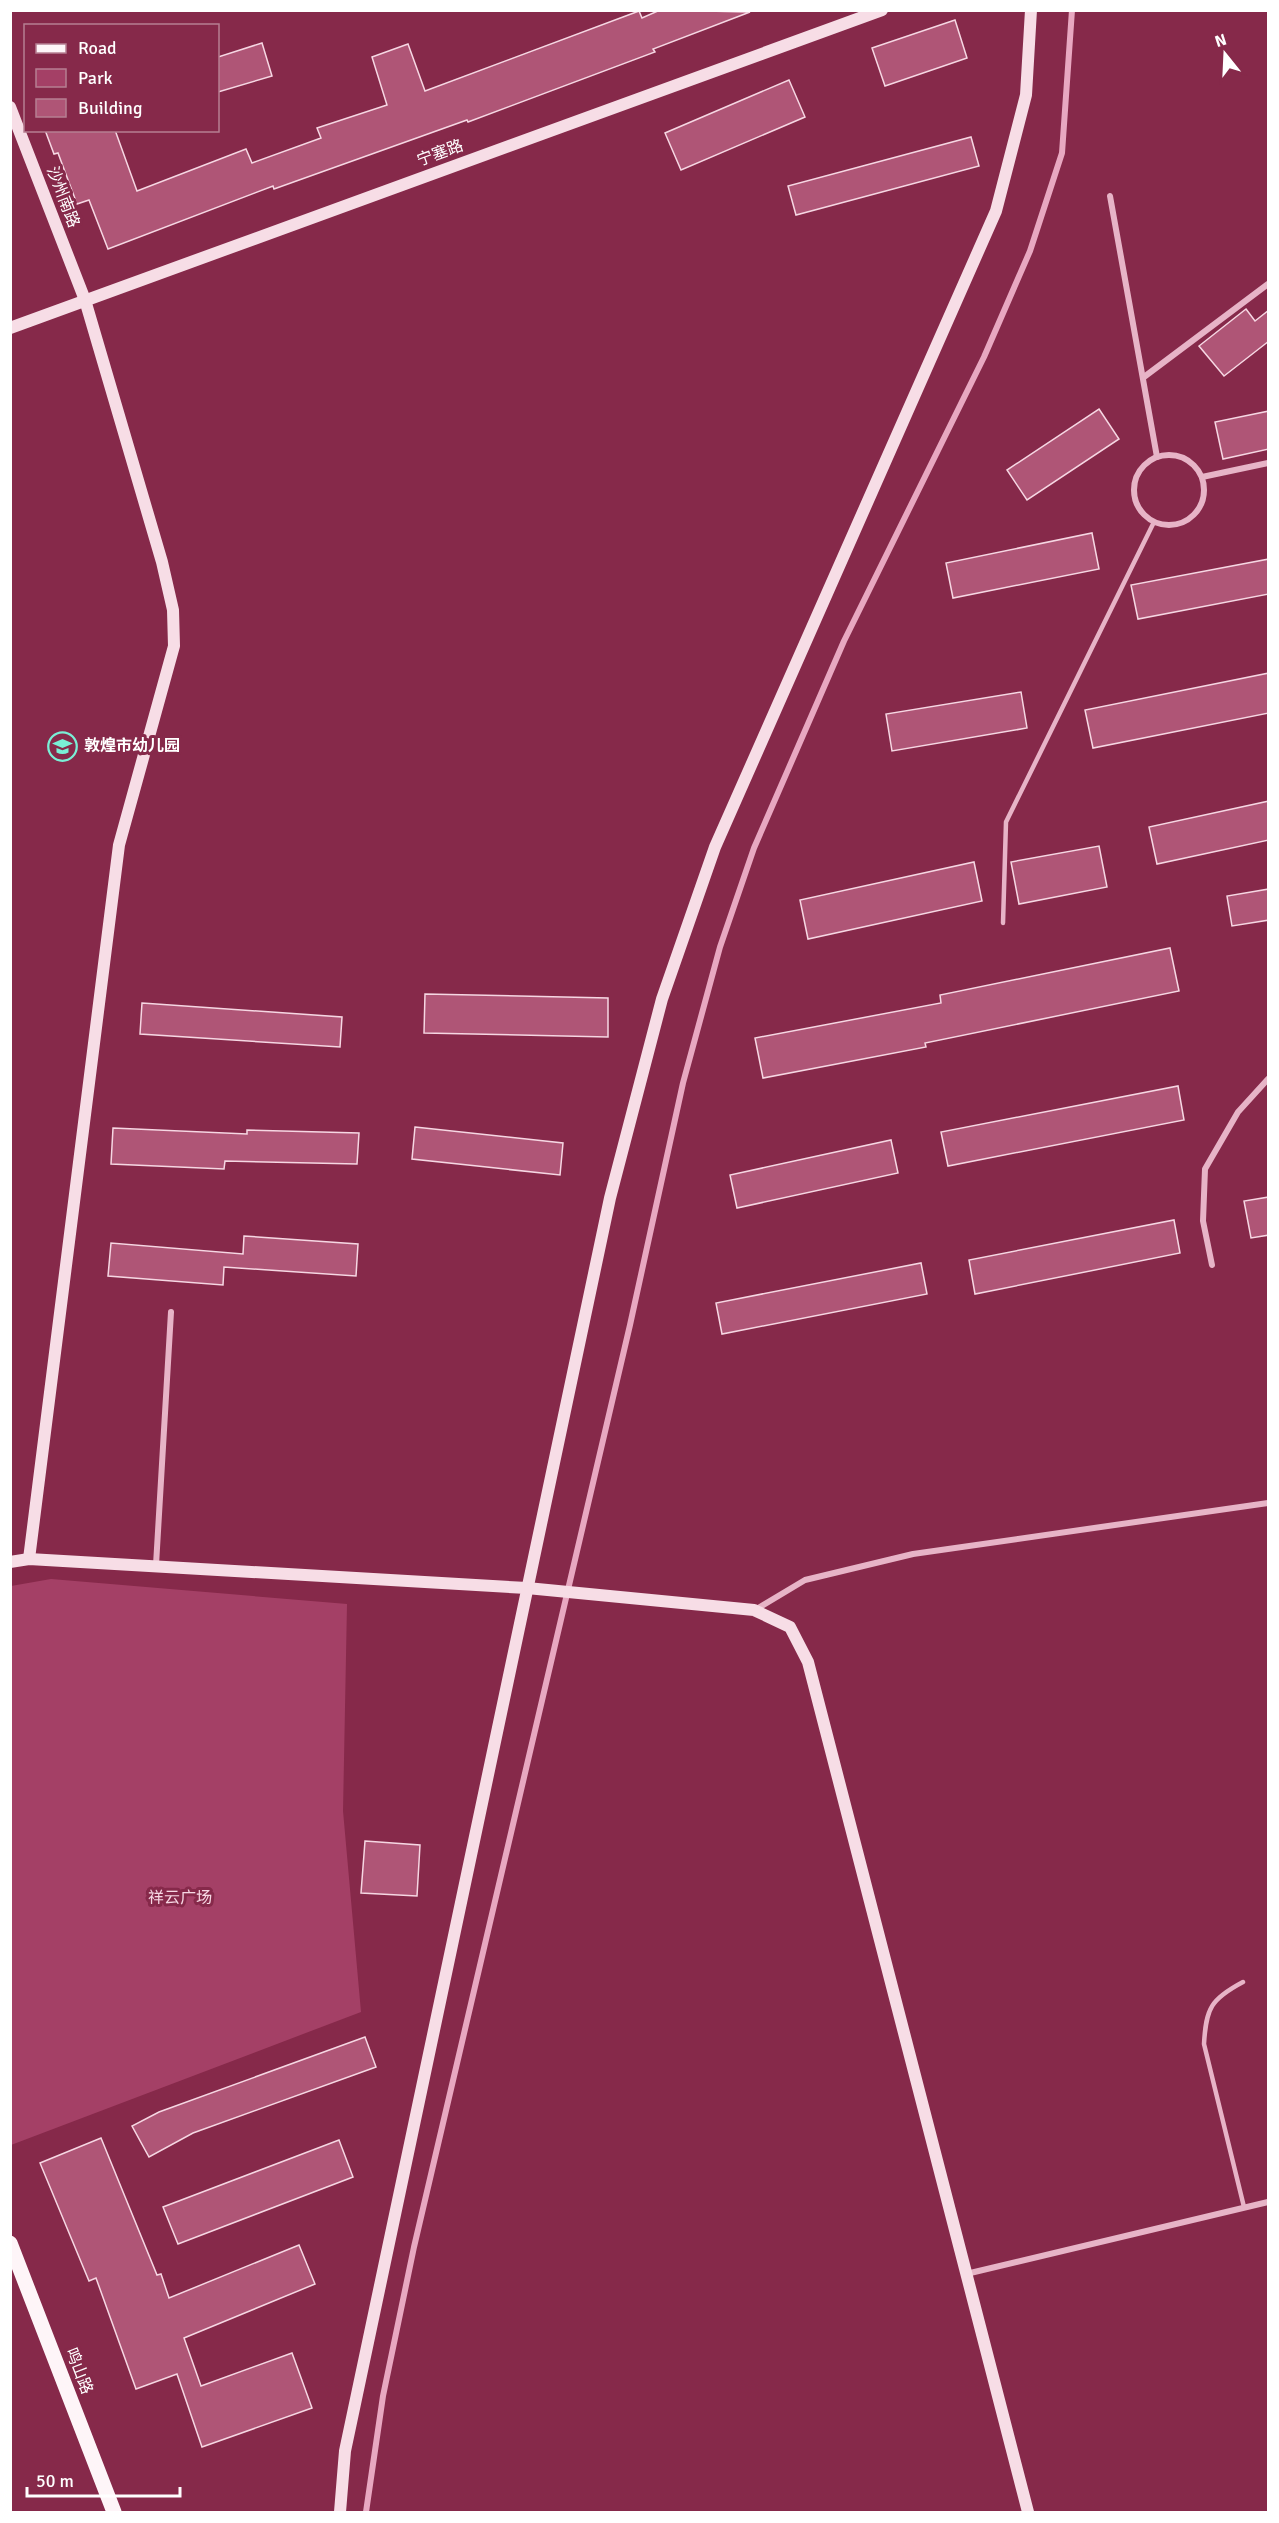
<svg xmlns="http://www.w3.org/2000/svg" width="1279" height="2523" viewBox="0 0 1279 2523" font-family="Signika,'Noto Sans SC',sans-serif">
<rect width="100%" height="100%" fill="#86294a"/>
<polygon fill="#a44066" points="51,1579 347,1604 343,1811 361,2012 11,2145 11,1586"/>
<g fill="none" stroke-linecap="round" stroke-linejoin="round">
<polyline stroke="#e8a8c1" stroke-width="6" points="366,2512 383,2396 414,2247 630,1325 683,1083 720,947 754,848 844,641 984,357 1030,251 1062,153 1072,10"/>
</g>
<g fill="#af5576" stroke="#f6d7e3" stroke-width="1.5">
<polygon points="660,10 750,12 653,49 655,52 468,122 467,120 274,189 273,186 108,249 89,200 77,204 58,153 54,154 45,130 115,130 137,191 246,149 252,163 321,138 317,128 387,105 372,57 408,44 425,91 639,11 642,18"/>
<polygon points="955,20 967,58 885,86 872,48"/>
<polygon points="262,43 272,76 218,92 218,57"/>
<polygon points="789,80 805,117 681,170 665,133"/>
<polygon points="971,137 979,166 796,215 788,186"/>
<polygon points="1246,309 1255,321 1269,310 1269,341 1224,376 1199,346"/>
<polygon points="1099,409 1119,439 1027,500 1007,470"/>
<polygon points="1269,411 1269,449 1223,459 1215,422"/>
<polygon points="1092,533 1099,569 953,598 946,563"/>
<polygon points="1269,559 1269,594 1138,619 1131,585"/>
<polygon points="1269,673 1269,713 1093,748 1085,710"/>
<polygon points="1021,692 1027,728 892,751 886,714"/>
<polygon points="1269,801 1269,840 1157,864 1149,827"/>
<polygon points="1099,846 1107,887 1019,904 1011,862"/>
<polygon points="974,862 982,901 808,939 800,900"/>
<polygon points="1269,889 1269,920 1232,926 1227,896"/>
<polygon points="1170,948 1179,991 925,1043 926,1047 763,1078 755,1038 941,1003 940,995"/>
<polygon points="425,994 608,998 608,1037 424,1033"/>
<polygon points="142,1003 342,1017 340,1047 140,1034"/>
<polygon points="1178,1086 1184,1120 948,1166 941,1132"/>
<polygon points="415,1127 563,1143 560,1175 412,1159"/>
<polygon points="113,1128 247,1134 247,1130 359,1133 357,1164 225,1161 224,1169 111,1164"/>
<polygon points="891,1140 898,1173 737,1208 730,1175"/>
<polygon points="1269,1197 1269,1235 1251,1238 1244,1201"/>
<polygon points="1174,1220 1180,1253 975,1294 969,1260"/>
<polygon points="244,1236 358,1244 356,1276 224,1267 223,1285 108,1276 111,1243 243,1254"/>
<polygon points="921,1263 927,1294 722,1334 716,1303"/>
<polygon points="365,1841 420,1845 417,1896 361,1893"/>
<polygon points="365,2037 376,2067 193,2133 149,2157 132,2126 159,2112"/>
<polygon points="101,2138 157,2275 161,2274 169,2298 299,2245 315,2284 184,2338 201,2386 292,2353 312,2408 202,2447 177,2374 136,2389 96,2278 89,2281 40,2163"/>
<polygon points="339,2140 353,2177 178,2244 163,2207"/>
</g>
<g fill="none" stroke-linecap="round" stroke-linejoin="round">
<g stroke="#e7b4c7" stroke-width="4.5">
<polyline points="1003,923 1006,822 1154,522"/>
<path d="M1243,1982C1211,1999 1206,2008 1204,2044L1244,2207"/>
</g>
<g stroke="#e7b4c7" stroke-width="6">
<polyline points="1110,196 1157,457"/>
<polyline points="1144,377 1268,284"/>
<circle cx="1169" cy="490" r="35"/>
<polyline points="1202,477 1268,463"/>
<polyline points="1212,1265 1203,1221 1205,1169 1238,1112 1268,1079"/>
<polyline points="156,1565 171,1312"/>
<polyline points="755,1610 805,1580 913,1554 1268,1503"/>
<polyline points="966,2274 1268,2202"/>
</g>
<g stroke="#f7dde6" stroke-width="12">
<polyline points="10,107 85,300 162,562 173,610 174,646 119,845 29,1559"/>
<polyline points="10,328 882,10"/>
<polyline points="10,1562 29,1559 527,1588 754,1610 790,1627 808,1662 1028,2512"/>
<polyline points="340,2512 345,2451 610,1198 662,999 715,847 996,211 1026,95 1031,10"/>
</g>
<polyline stroke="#fef5f8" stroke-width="15" points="10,2243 114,2512"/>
</g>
<defs>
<symbol id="school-ring" viewBox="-11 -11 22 22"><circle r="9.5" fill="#86294a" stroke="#7aefd6" stroke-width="1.5"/><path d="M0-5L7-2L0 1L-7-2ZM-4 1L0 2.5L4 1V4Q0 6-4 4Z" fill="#7aefd6"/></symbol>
</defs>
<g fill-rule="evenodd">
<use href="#school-ring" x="46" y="730" width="33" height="33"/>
</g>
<g text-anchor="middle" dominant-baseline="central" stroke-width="6" stroke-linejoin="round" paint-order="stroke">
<g font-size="16" fill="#fff" stroke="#86294a">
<text transform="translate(440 153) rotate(-20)">宁塞路</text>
<text transform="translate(63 197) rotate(69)">沙州南路</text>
<text transform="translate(79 2371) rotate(69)">鸣山路</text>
</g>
<g font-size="16" font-weight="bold" fill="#fff" stroke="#86294a" text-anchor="start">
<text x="84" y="746">敦煌市幼儿园</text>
</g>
<g font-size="16" fill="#f6d7e3" stroke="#86294a">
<text x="180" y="1898">祥云广场</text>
</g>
</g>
<rect width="1279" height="2523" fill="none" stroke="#ffffff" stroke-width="24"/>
<rect x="24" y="24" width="195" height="108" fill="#86294a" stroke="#b67f92" stroke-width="1.5"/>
<rect x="36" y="44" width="30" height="9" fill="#fef5f8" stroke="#b67f92" stroke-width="1.5"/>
<text x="78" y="54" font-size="18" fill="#ffffff">Road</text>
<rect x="36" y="69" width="30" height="18" fill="#a44066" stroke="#b67f92" stroke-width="1.5"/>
<text x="78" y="84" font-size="18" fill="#ffffff">Park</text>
<rect x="36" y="99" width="30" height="18" fill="#af5576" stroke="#b67f92" stroke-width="1.5"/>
<text x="78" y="114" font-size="18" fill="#ffffff">Building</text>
<g transform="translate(1225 54) rotate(342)" stroke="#86294a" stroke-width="4.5" paint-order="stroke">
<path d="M0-4.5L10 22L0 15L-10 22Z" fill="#ffffff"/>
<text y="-9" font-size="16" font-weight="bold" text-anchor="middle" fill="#ffffff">N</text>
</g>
<path d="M27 2487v9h153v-9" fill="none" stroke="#ffffff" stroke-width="3"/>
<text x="36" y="2487" font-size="18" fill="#ffffff" stroke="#86294a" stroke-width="4.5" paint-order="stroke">50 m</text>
</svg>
